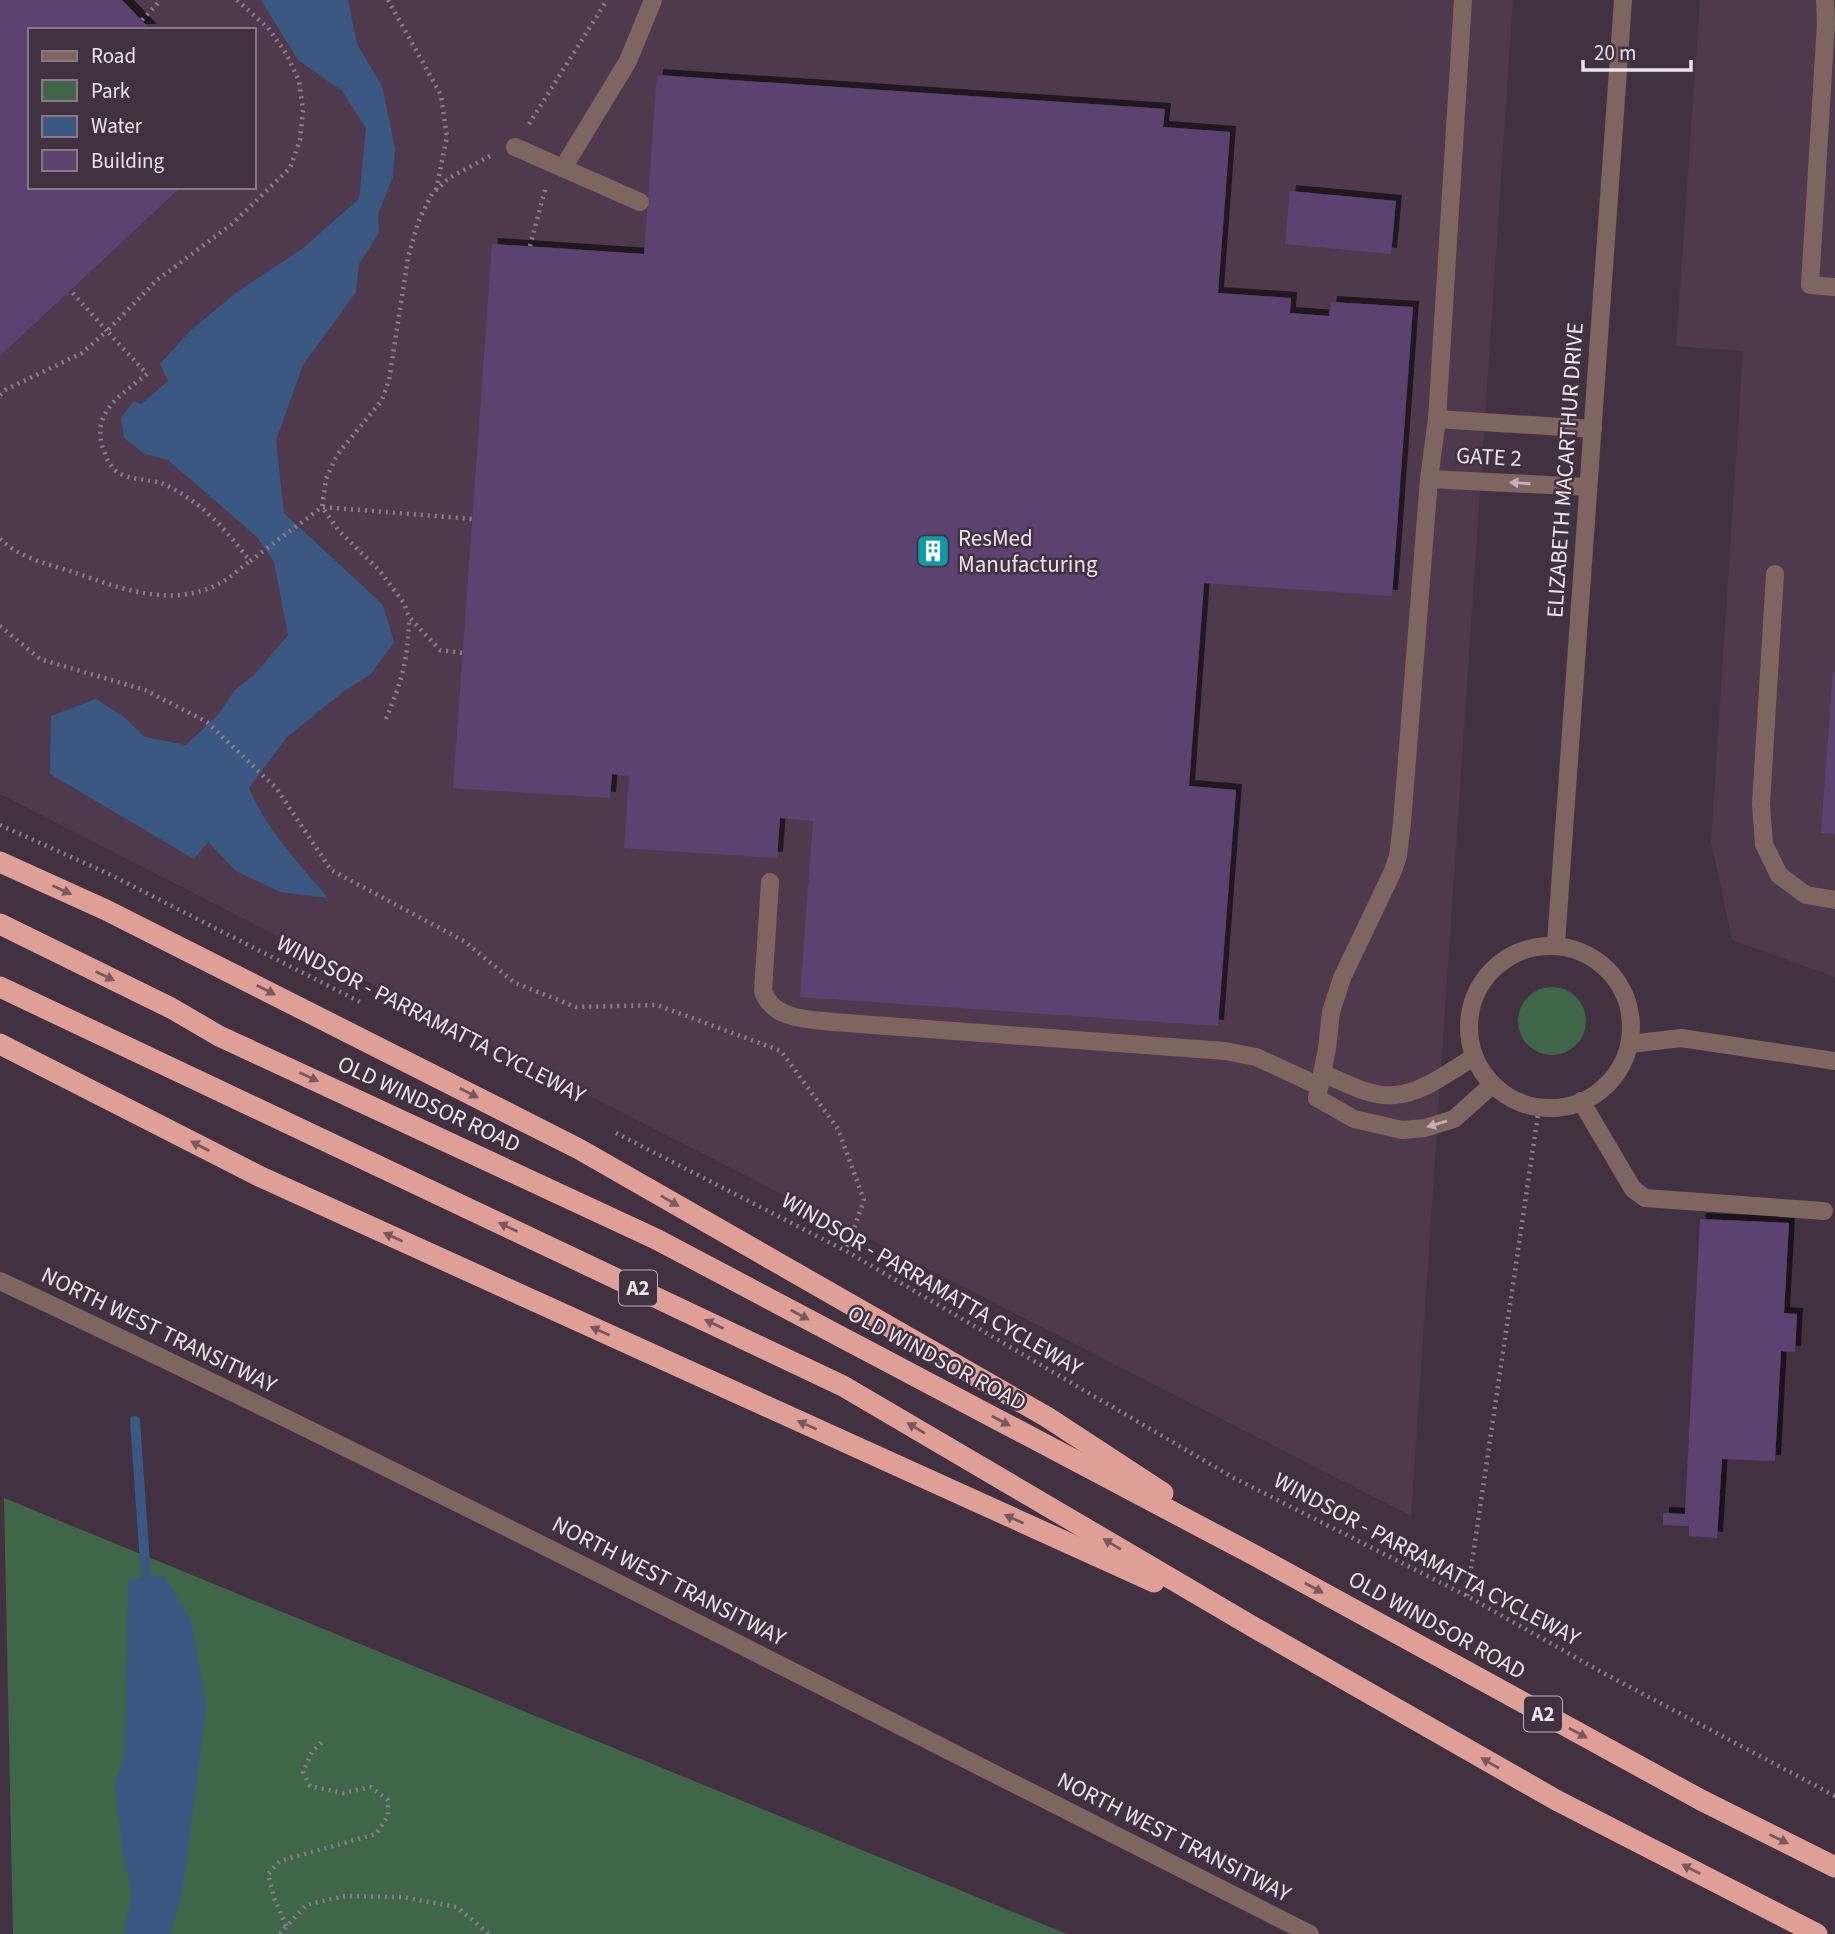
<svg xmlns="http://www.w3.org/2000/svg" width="1835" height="1934" viewBox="0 0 1835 1934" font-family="'Source Sans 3',sans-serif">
<defs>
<filter id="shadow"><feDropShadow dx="6" dy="-6" stdDeviation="0" flood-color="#0009"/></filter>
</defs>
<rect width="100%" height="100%" fill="#423241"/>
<g fill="#4f394d" fill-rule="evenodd">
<path d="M0,0H1513L1411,1516L0,794ZM30,30H254V187H30Z"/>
<polygon points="1700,0 1835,0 1835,977 1732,940 1711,841 1743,351 1676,346"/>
</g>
<g fill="#40664a">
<circle cx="1552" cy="1021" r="34"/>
<polygon points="4,1498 1067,1934 13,1934"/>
</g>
<g fill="#3b5882">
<path d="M261,0H348L357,44L382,86L395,148L393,177L378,214L379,233L359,264L356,292L303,365L276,440L284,513L383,605L394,642L371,674L343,692L287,737L249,788C267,830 299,864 328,898L280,892L236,871L208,842L194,859L50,774L51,716L96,699L124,717L145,737L186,745L218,715L235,690L255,674L288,635L274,562L257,537L168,460L145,454L124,438L121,418L134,401L141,404L168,381L160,364L190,331L237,292L302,249L359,199L366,128L342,91L298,60Z"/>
<polygon points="163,1575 191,1620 206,1706 182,1894 170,1934 124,1934 132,1893 123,1856 115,1785 125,1751 128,1580"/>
</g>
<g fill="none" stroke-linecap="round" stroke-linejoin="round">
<polyline stroke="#3b5882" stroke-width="10" points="135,1421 146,1577 150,1592"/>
</g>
<g fill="#5c436f" filter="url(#shadow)">
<polygon points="0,0 122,0 151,30 30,30 30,187 181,187 0,356"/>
<polygon points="657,75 1165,109 1163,127 1230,132 1218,293 1291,298 1290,313 1329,316 1331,302 1413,307 1392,596 1204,583 1189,786 1236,790 1218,1026 800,997 813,821 780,818 777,858 624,848 629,776 612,774 610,798 453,788 492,244 644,254"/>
<polygon points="1290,191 1396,201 1391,254 1285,244"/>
<polygon points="1833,672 1835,672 1835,834 1821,833"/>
<polygon points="1700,1219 1789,1223 1784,1313 1797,1314 1795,1352 1781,1351 1775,1461 1722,1459 1717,1538 1689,1536 1689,1526 1663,1525 1663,1513 1685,1514"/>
</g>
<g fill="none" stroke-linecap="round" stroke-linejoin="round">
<g stroke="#8c7e8b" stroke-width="4.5" stroke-dasharray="2 5" stroke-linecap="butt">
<path d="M237,0L268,28L286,53L299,81L303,110L300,140L290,168L232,224L157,280L107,331L147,374C121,395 89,413 104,451C107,460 111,468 119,473C131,480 148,479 161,483C169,486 178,491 185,496C210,511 232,538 250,561L322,507L473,519"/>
<polyline points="388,0 441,95 447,137 436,190"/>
<polyline points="142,20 161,0"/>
<polyline points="529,124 607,0"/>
<polyline points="530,246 545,190"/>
<polyline points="0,395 5,390 82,353 107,331 70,290"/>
<path d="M0,539C20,558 48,564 73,572C122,589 175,610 224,581C233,575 242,567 250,561"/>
<polyline points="0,626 40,659 145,690 207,722 277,789 331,870 464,941 515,983 576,1007 657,1005 781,1051 838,1129 864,1200 846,1251"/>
<polyline points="462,653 440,650 409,617 404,603 379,570 339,531 322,507 326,479 337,455 382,400 389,380 408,258 418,222 432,194 449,178 490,156"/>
<path d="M386,719C402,680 408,660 409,618"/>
<polyline points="0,825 109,874 362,1003"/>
<polyline points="616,1133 846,1251 1234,1478 1467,1596 1596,1669 1835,1796"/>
<polyline points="1467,1596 1539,1108"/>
<polyline points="286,1926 274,1898 268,1874 280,1861 376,1834 388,1816 388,1800 371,1787 343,1793 310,1786 303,1772 312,1752 322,1742"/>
<polyline points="280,1934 306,1905 345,1896 402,1897 457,1907 489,1934"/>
</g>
<g stroke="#7f6560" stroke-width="18">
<polyline points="1463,0 1437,419 1429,479 1402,823 1398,856 1393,871 1342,978 1331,1012 1327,1049 1317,1098 1354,1119 1402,1130 1425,1128 1454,1119 1492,1085"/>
<polyline points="1825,0 1826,23 1810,285 1835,287"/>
<polyline points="515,147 640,202"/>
<polyline points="563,168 628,61 653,0"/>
<polyline points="1437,419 1593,429"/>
<polyline points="1429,479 1588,487"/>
<polyline points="1775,574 1761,804 1764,844 1779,875 1806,895 1835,900"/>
<path d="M770,882L763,991C773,1020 807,1019 833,1022L1225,1051L1256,1057L1319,1086"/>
<polyline points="1556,943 1623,0"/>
<circle cx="1550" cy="1027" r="81"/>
<polyline points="1630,1044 1681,1038 1835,1061"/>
<path d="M1322,1073C1344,1082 1371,1098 1395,1095C1423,1093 1450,1071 1474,1057"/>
<polyline points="1581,1101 1633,1189 1645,1198 1824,1211"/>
<path d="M0,1281C442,1489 875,1714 1310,1934"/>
</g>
<g stroke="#dea096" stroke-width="21">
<polyline points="0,862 106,910 579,1149 1047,1417 1163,1493"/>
<polyline points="0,924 171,1008 219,1036 656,1239 1254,1555 1701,1800 1835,1867"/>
<polyline points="0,987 843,1386 1255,1628 1556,1800 1817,1934"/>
<polyline points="0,1044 261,1177 1154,1582"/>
</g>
</g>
<defs><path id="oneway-solid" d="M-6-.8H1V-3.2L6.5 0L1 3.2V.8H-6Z" transform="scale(1.75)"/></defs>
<g fill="#c2b1b5">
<use href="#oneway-solid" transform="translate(1520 483) rotate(-176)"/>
<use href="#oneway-solid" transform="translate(1437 1124) rotate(163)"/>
</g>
<g fill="#79585f">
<use href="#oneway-solid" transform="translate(62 890) rotate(25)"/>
<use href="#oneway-solid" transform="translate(105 976) rotate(26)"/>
<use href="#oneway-solid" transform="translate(266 990) rotate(27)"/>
<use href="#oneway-solid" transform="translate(309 1077) rotate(25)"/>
<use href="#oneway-solid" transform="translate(469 1093) rotate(27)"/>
<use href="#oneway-solid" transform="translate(200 1146) rotate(-153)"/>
<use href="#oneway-solid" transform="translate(670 1201) rotate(30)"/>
<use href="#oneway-solid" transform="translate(508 1227) rotate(-155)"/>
<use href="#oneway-solid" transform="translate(393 1237) rotate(-156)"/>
<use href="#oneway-solid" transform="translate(800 1315) rotate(28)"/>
<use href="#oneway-solid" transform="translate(714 1324) rotate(-155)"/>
<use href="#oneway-solid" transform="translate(600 1331) rotate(-156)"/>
<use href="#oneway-solid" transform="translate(1001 1421) rotate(28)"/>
<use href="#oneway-solid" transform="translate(807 1425) rotate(-156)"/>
<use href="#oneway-solid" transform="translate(916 1428) rotate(-149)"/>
<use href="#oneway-solid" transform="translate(1014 1519) rotate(-156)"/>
<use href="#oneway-solid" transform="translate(1112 1544) rotate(-149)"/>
<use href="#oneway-solid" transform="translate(1314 1588) rotate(29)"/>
<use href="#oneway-solid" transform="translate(1578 1733) rotate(29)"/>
<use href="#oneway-solid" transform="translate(1490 1763) rotate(-150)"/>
<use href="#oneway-solid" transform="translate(1779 1839) rotate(26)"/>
<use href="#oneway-solid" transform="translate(1691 1869) rotate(-153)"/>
</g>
<defs>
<symbol id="building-square" viewBox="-11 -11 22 22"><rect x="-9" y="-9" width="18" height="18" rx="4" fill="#0f9aa8" stroke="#423241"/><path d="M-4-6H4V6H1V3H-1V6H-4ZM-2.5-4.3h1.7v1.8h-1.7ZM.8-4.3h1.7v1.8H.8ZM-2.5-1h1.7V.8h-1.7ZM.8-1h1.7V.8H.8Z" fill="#fff"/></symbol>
</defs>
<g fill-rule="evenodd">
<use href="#building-square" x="914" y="532" width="38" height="38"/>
</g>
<g text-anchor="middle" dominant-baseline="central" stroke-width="5" stroke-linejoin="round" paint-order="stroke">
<g fill="#423241" stroke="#baaeb9" stroke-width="2">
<rect x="619" y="1270.5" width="38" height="35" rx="5"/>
<rect x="1524" y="1696.5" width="38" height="35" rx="5"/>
</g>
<g font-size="21" font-weight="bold" fill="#eee3ed">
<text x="638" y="1288">A2</text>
<text x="1543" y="1714">A2</text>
</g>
<g font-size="23" fill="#eee3ed" stroke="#423241">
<text transform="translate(1489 457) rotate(3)">GATE 2</text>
<text transform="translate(1565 470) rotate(-86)">ELIZABETH MACARTHUR DRIVE</text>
<text transform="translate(431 1019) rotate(27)">WINDSOR - PARRAMATTA CYCLEWAY</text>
<text transform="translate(429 1104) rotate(25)">OLD WINDSOR ROAD</text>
<text transform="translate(932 1284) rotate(30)">WINDSOR - PARRAMATTA CYCLEWAY</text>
<text transform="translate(159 1330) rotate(26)">NORTH WEST TRANSITWAY</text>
<text transform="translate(937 1358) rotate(28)">OLD WINDSOR ROAD</text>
<text transform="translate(1427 1559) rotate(28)">WINDSOR - PARRAMATTA CYCLEWAY</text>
<text transform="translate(669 1581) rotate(27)">NORTH WEST TRANSITWAY</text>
<text transform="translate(1437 1625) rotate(29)">OLD WINDSOR ROAD</text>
<text transform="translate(1174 1837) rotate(27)">NORTH WEST TRANSITWAY</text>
</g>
<g font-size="23" fill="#eee3ed" stroke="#423241" text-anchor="start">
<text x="958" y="538">ResMed<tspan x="958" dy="26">Manufacturing</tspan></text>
</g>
</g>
<rect x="28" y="28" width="228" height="161" fill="#423241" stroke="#877986" stroke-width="2"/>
<rect x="42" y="51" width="35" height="10" fill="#7f6560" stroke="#877986" stroke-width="2"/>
<text x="91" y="63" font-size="21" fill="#eee3ed">Road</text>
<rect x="42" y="80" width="35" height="21" fill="#40664a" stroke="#877986" stroke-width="2"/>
<text x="91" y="98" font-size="21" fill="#eee3ed">Park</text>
<rect x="42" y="116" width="35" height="21" fill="#3b5882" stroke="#877986" stroke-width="2"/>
<text x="91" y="133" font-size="21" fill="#eee3ed">Water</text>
<rect x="42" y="150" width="35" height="21" fill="#5c436f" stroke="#877986" stroke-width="2"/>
<text x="91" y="168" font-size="21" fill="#eee3ed">Building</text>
<path d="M1583 60v10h108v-10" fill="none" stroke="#eee3ed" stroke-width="3.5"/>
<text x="1594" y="60" font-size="21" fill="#eee3ed" stroke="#423241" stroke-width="5" paint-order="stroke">20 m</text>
</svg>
